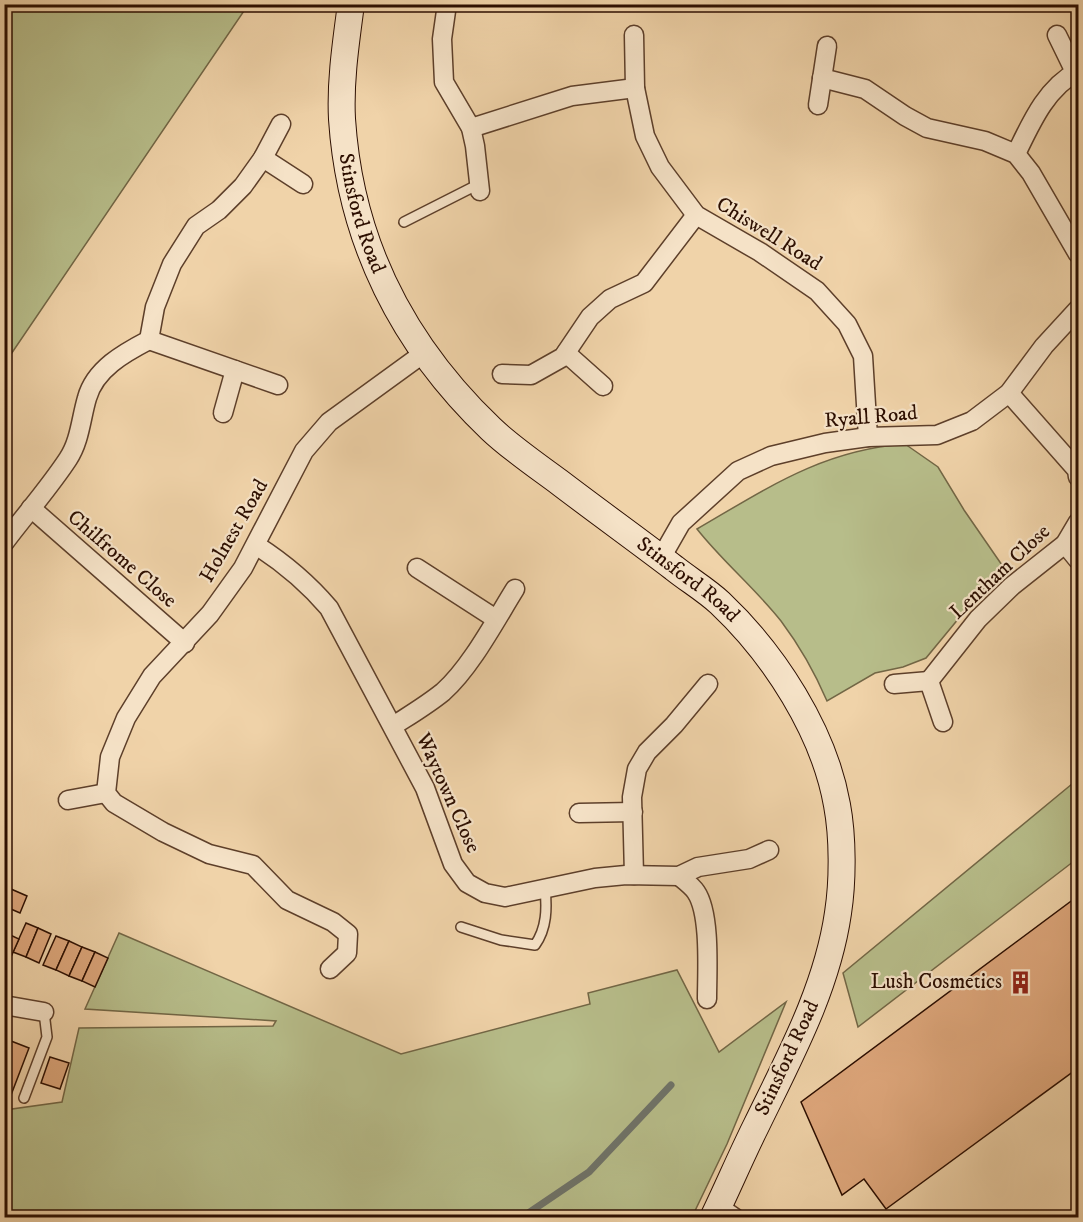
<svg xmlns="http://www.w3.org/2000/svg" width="1083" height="1222" viewBox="0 0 1083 1222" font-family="'IM FELL DW Pica',serif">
<rect width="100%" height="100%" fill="#f0d3a9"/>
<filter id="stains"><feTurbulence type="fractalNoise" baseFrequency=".00333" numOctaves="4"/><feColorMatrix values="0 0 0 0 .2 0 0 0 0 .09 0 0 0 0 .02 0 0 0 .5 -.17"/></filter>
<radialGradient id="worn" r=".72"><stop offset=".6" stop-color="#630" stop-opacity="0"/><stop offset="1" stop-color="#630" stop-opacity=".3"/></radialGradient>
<g fill="#b7bd8a" stroke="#726645" stroke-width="1.5">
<polygon points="5,4 248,5 5,363 4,5"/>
<path d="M905,444L938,467L964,510L1004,568L978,595L926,658L903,667L875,673L827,701C815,673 799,645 781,621C755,588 723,562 697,529C766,489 822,450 905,444Z"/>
<polygon points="1078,779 1078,858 858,1027 843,973"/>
<polygon points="119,933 401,1054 590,1004 588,993 677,970 719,1052 786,1002 727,1144 692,1217 5,1217 5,1110 62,1102 79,1028 273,1026 276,1021 85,1009"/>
</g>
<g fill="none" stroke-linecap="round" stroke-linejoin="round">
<polyline stroke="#6f7369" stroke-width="7" points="521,1218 589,1172 671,1085"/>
</g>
<g fill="#dea77c" stroke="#2c0e00" stroke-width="1.5">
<polygon points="11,889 27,896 20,913 4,906"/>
<polygon points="1078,896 1078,1068 886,1209 864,1179 842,1195 801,1102"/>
<polygon points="26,923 38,928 26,957 13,952"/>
<polygon points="38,928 51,934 39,963 26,957"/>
<polygon points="6,933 19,939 6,968 4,967"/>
<polygon points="56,936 69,941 56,970 43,965"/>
<polygon points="69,941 82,947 69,976 56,970"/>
<polygon points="82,947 95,952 82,981 69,976"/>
<polygon points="95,952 108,958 95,987 82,981"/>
<polygon points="11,1041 29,1048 11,1095 4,1093 4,1058"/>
<polygon points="50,1057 69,1063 60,1089 41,1083"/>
</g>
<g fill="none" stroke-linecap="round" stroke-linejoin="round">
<defs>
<g id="lane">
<polyline points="404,222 479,184"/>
<path d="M461,927L501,940L535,945C547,928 547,908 545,888"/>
<polyline points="24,1098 47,1037 44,1012"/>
</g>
<g id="street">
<polyline points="447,4 442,39 444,82 471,128 475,146 480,191"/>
<polyline points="634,35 635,88 645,136 660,167 696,215 760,252 817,291 847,324 863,356 868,437"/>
<polyline points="1057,35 1075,72"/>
<polyline points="822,78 865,89 905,116 927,128 985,141 1016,154 1031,173 1078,254"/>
<polyline points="818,105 827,46"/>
<polyline points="471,128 572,96 635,88"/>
<path d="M1016,154C1031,123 1046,88 1078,71"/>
<polyline points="263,158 303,184"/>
<polyline points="149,340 278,385"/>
<polyline points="566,353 603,386"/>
<polyline points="502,374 531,375 563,357 590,317 610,299 644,283 696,215"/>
<polyline points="1009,393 1077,470 1078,477"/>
<polyline points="223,413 235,370"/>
<polyline points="31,508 185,643"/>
<path d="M4,543C25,515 49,488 68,459C80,441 81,418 87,398C95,369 124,353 149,340L155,307L172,264L196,226L219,210L243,186L263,158L281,124"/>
<polyline points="1065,544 1078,560"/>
<path d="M256,545C284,563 307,582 329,608L425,788L453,864L467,883L485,893L505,897L595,878L626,875L679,876L698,867L749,859L769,850"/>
<polyline points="661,558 681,523 738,471 771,456 825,443 868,437 937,435 972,421 1009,393 1044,346 1078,309"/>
<polyline points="417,568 496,619"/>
<polyline points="894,684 929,681"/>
<polyline points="943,722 929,681 978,619 1012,586 1065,544 1078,522"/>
<path d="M393,726C410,715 427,705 443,692C471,667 495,621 515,589"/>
<polyline points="68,800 106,793"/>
<polyline points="579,813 633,812"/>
<polyline points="634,875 632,797 637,769 647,752 674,725 708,684"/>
<path d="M679,876C685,881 692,886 696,892C711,914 707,973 707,999"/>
<polyline points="330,969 347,953 348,934 333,922 287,900 253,865 209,854 163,832 114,803 106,793 110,757 126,718 152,676 210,614 243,568 304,451 329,422 424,353"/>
<polyline points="4,1005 44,1012"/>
<polyline points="719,1207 735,1218"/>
</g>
<g id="secondary">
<path id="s1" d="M351,4C346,42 340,81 342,119C350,241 403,345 491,429C511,448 536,465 559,482C597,511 636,539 674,568C689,580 706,590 720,603C774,654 824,731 837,805C843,837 843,881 838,913C827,989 789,1058 756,1126C741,1156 728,1187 713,1218"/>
</g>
</defs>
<use href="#lane" stroke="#5d3f2a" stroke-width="12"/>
<use href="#street" stroke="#5d3f2a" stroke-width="21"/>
<use href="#secondary" stroke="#2c0e00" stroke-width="28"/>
<use href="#lane" stroke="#f5e2c7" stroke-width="9"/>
<use href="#street" stroke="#f5e2c7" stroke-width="18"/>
<use href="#secondary" stroke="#f5e2c7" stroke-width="26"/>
</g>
<defs>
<symbol id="building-bare" viewBox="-9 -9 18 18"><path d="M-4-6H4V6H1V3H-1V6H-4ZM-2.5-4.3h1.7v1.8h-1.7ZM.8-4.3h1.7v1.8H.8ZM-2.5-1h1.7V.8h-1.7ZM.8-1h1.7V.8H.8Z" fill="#8f2418" stroke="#f5e2c7" stroke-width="2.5" paint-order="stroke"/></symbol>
</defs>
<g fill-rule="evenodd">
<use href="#building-bare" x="1004" y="966" width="33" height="33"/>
</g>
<g text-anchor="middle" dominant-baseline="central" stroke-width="4.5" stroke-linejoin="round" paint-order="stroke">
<g font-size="21" fill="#2c0e00" stroke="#f5e2c7">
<text stroke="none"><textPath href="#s1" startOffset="212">Stinsford Road</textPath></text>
<text transform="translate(769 234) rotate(32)">Chiswell Road</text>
<text transform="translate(871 417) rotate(-5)">Ryall Road</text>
<text transform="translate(234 531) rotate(-60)">Holnest Road</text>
<text transform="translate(122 559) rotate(41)">Chilfrome Close</text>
<text transform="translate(1000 572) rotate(-43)">Lentham Close</text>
<text stroke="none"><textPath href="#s1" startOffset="716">Stinsford Road</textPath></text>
<text transform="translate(448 793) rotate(66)">Waytown Close</text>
<text transform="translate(787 1058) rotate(-65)">Stinsford Road</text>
</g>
<g font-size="21" fill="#2c0e00" stroke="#f5e2c7" text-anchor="end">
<text x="1002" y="982">Lush Cosmetics</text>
</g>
</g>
<rect width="1083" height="1222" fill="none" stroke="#f0d3a9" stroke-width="24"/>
<rect x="6" y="6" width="1071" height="1210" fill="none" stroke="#2c0e00" stroke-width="3"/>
<rect x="12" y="12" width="1059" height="1198" fill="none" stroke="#2c0e00" stroke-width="1.5"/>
<rect width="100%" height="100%" filter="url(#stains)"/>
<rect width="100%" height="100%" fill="url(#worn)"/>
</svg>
